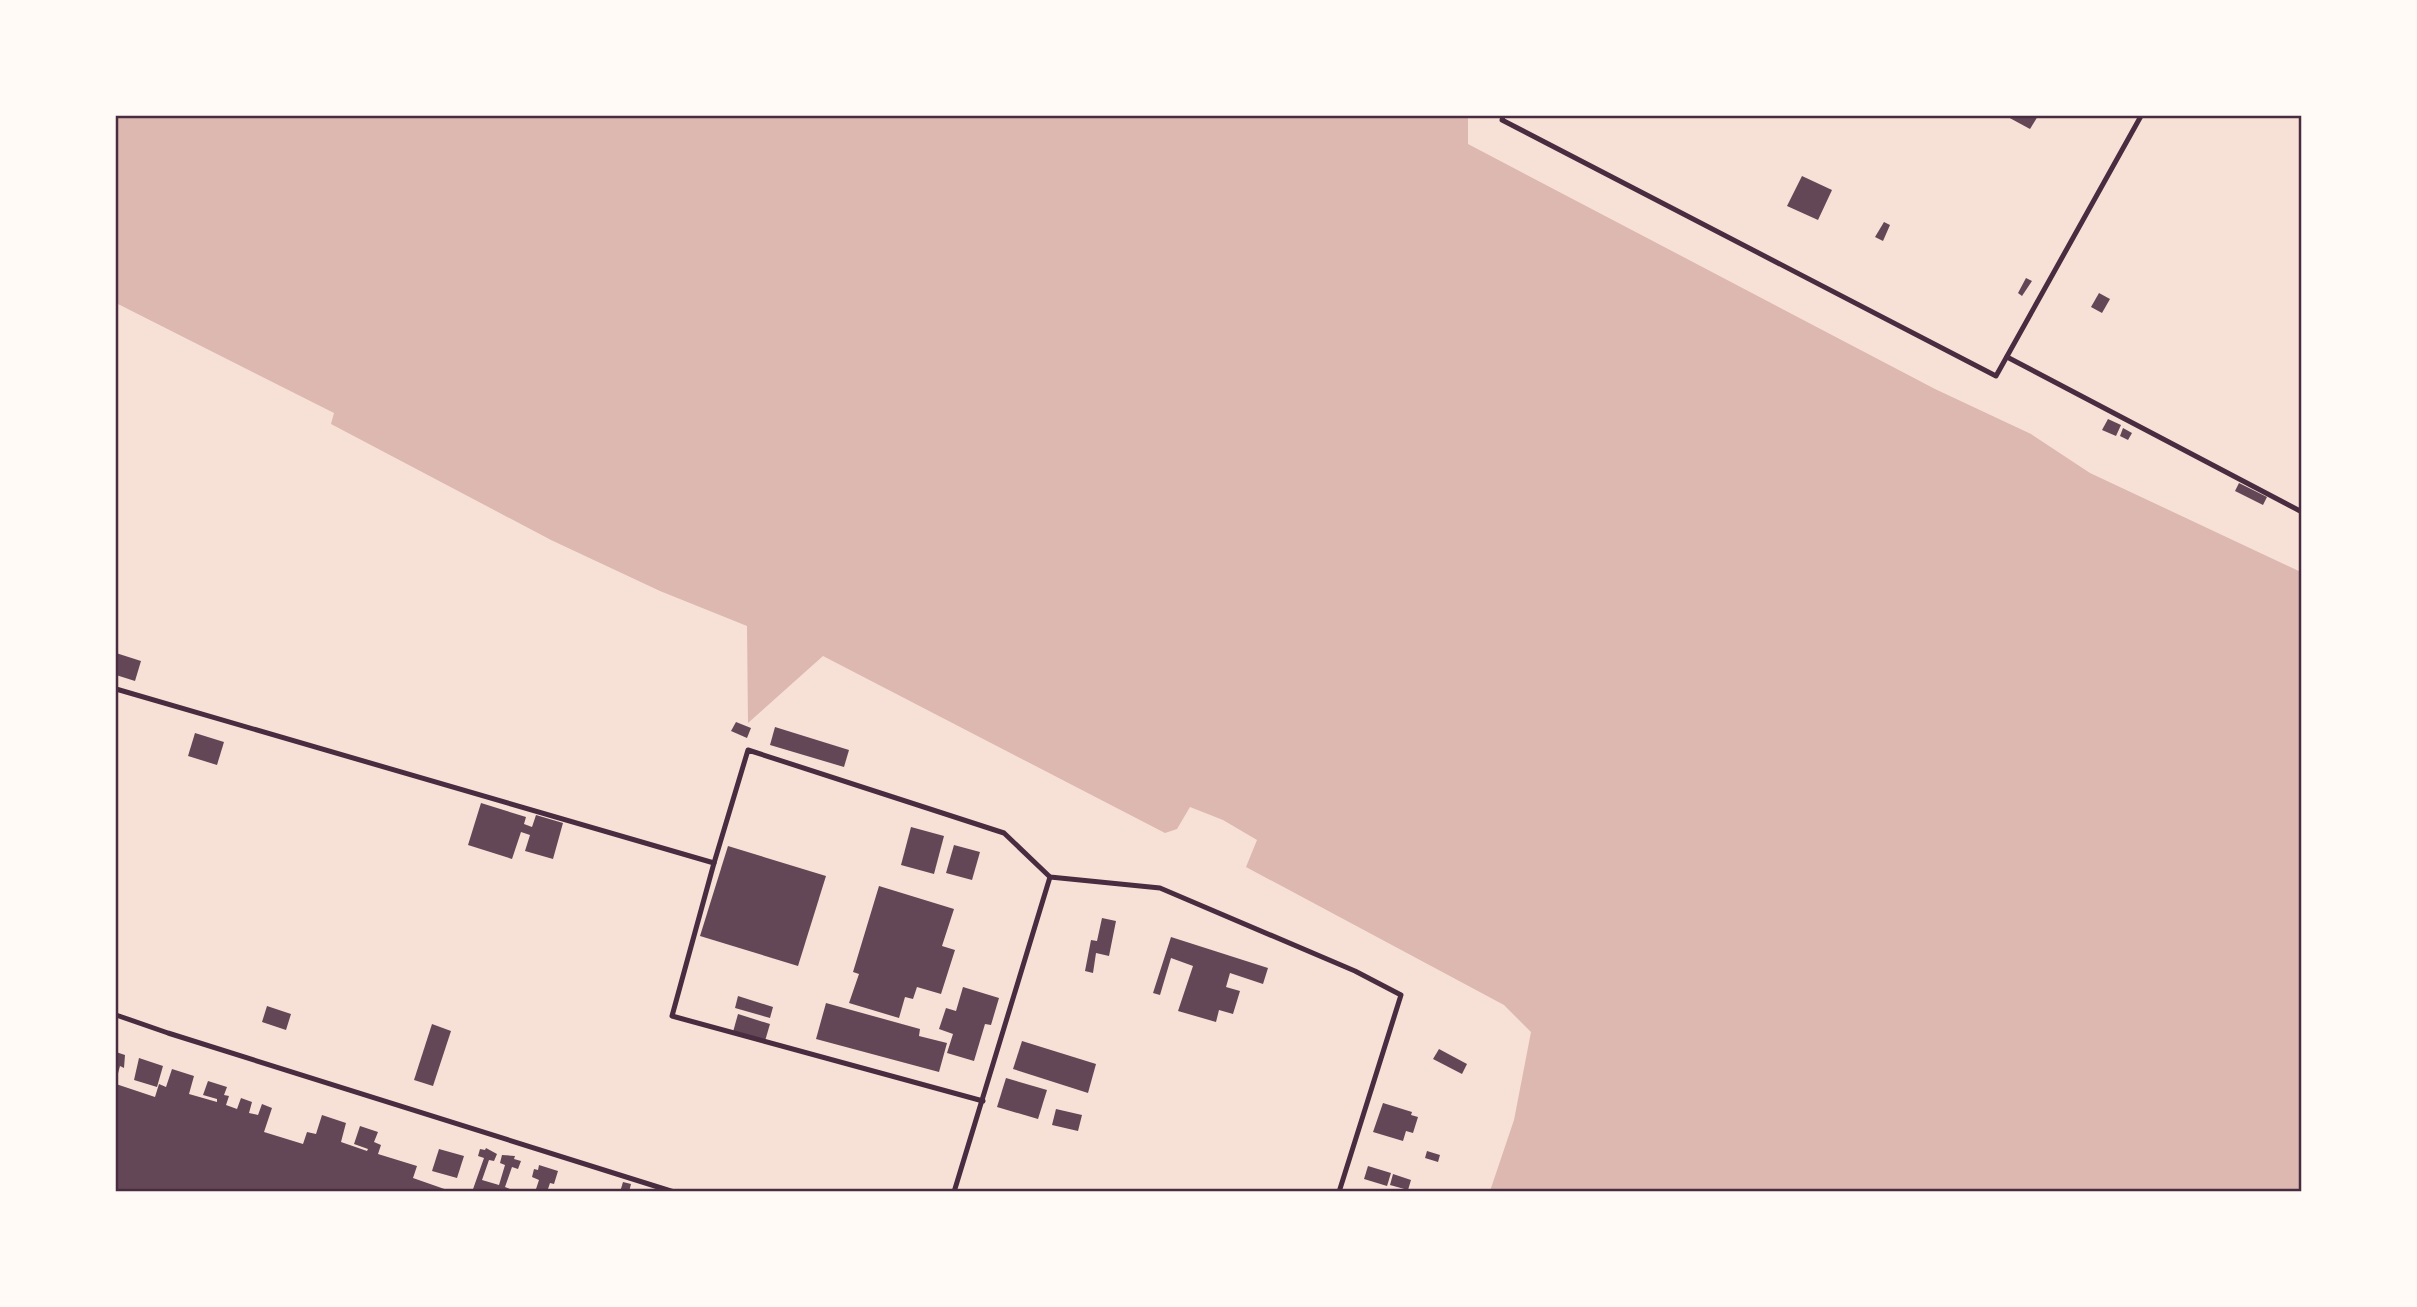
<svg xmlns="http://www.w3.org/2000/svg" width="2417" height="1307" viewBox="0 0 2417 1307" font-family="Overpass,sans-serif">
<rect width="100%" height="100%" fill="#f7e1d7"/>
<polygon fill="#dcb8b0" points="116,116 1468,116 1468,144 1935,389 2031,434 2090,473 2301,572 2301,1191 1490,1191 1514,1120 1531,1032 1504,1005 1246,867 1257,840 1223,820 1190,807 1177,829 1165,833 823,656 748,723 747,626 660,591 551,540 331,424 334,413 116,303"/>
<g fill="#644757">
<polygon points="2006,116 2038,116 2030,129"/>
<polygon points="1802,176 1832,190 1818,220 1787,206"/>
<polygon points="1884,222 1890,225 1883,241 1875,237"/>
<polygon points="2026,278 2032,281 2022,296 2018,293"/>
<polygon points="2099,293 2110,299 2102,313 2091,307"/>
<polygon points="2108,419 2121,425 2116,436 2102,430"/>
<polygon points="2123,428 2132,433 2128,440 2120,436"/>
<polygon points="2239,483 2267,497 2263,505 2235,491"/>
<polygon points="116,653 141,661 135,681 116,675"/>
<polygon points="736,722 751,728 747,738 731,731"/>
<polygon points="775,727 849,750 844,767 770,745"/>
<polygon points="195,733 224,742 217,765 188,756"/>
<polygon points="481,803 526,817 524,824 532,827 536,815 563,823 553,859 525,851 530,835 521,832 512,859 468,845"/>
<polygon points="911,827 944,836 934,874 901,865"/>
<polygon points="954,845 980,852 972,880 946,873"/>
<polygon points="728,846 826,876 798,966 700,936"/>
<polygon points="879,886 954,909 942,946 955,950 941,994 917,987 913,999 905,997 899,1018 849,1003 859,974 853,972"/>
<polygon points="1102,918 1116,921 1109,956 1096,953 1093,973 1085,971 1091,940 1097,941"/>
<polygon points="1171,937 1268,968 1263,984 1230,973 1226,987 1240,991 1233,1014 1219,1010 1216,1022 1178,1011 1193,966 1171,958 1160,995 1153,993"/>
<polygon points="963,987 999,998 991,1025 985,1024 974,1061 947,1053 953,1034 939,1029 946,1008 956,1011"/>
<polygon points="738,996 773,1007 770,1018 735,1008"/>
<polygon points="826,1003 920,1029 919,1036 947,1043 939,1072 816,1039"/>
<polygon points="267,1006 291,1014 286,1030 262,1022"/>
<polygon points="738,1014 770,1024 765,1041 733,1032"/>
<polygon points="432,1024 451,1031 433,1086 414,1080"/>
<polygon points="1022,1041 1096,1064 1088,1093 1013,1069"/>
<polygon points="1439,1049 1467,1064 1462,1074 1433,1059"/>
<polygon points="116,1052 125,1055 124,1068 120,1066 116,1081"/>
<polygon points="139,1058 163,1066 157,1087 134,1080"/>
<polygon points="172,1069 194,1076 189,1094 217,1102 217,1099 203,1095 208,1081 227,1087 224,1095 229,1096 226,1105 237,1109 241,1098 252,1102 249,1113 258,1115 262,1104 272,1108 264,1132 303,1144 307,1132 316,1134 322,1115 346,1123 341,1142 367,1151 368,1149 354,1144 360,1126 378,1132 374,1142 381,1145 378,1154 417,1166 413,1178 453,1192 116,1192 116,1084 155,1097 159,1084 166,1087"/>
<polygon points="1006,1078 1047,1090 1038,1119 997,1107"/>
<polygon points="1383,1103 1412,1112 1411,1115 1418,1117 1413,1133 1406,1131 1403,1141 1373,1132"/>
<polygon points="1056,1109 1082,1115 1078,1131 1052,1125"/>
<polygon points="486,1148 497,1154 494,1161 489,1160 482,1180 499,1185 505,1165 500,1163 502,1155 515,1156 514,1159 521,1161 518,1169 512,1167 505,1187 517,1192 472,1192 484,1158 478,1156 480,1149 485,1150"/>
<polygon points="439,1149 464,1156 457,1178 432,1171"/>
<polygon points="1427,1151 1440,1155 1438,1162 1425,1158"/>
<polygon points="539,1165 558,1171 554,1184 550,1183 547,1192 535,1192 539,1180 532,1177 534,1169 538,1170"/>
<polygon points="1368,1166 1391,1173 1387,1186 1364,1179"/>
<polygon points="1393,1174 1411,1180 1408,1190 1390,1185"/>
<polygon points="623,1182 631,1184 629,1192 620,1192"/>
</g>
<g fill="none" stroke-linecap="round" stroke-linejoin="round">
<g stroke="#4a2c40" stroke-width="5">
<polyline points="1503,116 1502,120 1996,376 2141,116"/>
<polyline points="2007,357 2302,512"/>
<polyline points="116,689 714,863"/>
<polyline points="116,1015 168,1033 674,1192"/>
<polyline points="983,1101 672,1016 714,863 748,750 1004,833 1050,877 1160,888 1355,971 1401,995 1339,1192"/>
<polyline points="954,1192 1050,877"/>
</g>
</g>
<rect width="2417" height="1307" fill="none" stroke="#fffaf5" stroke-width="234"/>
<rect x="117" y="117" width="2183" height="1073" fill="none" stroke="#4a2c40" stroke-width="2.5"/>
</svg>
